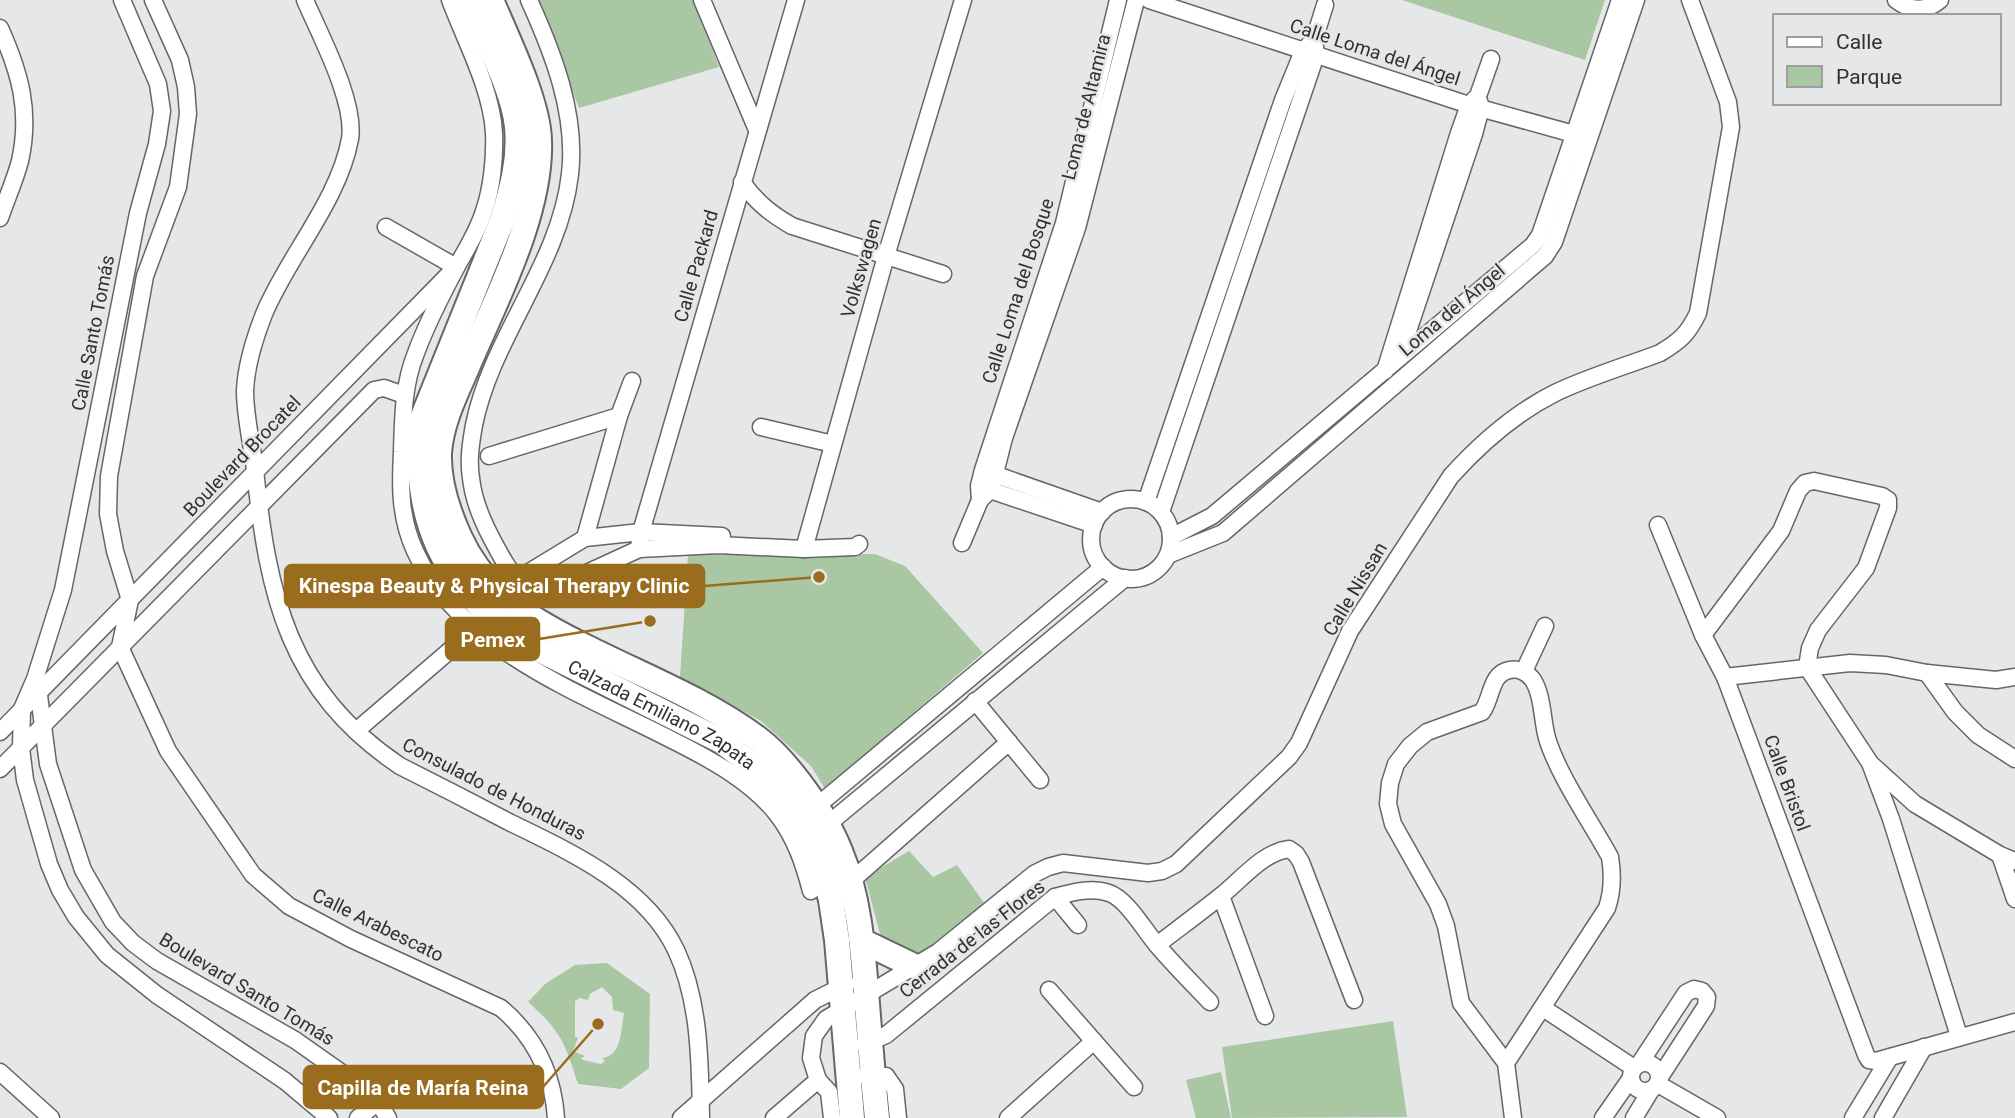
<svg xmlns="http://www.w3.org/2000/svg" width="2015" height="1118" viewBox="0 0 2015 1118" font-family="Roboto,sans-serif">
<rect width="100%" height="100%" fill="#e6e7e9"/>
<g fill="#a9c7a3" fill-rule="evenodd">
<polygon points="537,0 693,0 719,67 579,108"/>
<polygon points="1402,0 1605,0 1585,60"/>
<polygon points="875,554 905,566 983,653 825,789 811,766 761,721 680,677 688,555"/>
<polygon points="909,851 933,877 957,865 987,907 929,955 901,958 882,942 865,877"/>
<path d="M607,963L650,994L649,1068L621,1089L578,1084C565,1043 561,1031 528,1002L545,984L575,965ZM602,987L612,997L613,1010L624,1013C621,1028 622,1057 602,1058L605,1061L601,1064L583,1060L581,1058L585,1056L573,1051L578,1038L575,1037V1001L580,998L588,1000L590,994Z"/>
<polygon points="1393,1021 1407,1117 1232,1118 1222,1047"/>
<polygon points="1221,1072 1231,1118 1196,1118 1186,1080"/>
</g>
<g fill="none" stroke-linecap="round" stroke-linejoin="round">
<defs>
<g id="street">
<polyline points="122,0 158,84 162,111 157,144 138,213 63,590 35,679 22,709 21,748 25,780 49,864 60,890 76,917 107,955 157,995 285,1081 329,1118"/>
<path d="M153,0L180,60L186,87L188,114L178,187L145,276L109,476L108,514L115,551L130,600L120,647L168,751L253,875L289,906L351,939L501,1008C535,1037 553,1073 556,1118"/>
<path d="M305,0C320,35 356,102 350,139C339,200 287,258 264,314C255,337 246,366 245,391C245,417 252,444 255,470C268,595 288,691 400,766C436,784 473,803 509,822C570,852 645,885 676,950C700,1001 700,1063 701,1118"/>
<path d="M450,0C465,40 492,90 494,133C495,157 492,188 484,211C478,231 467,248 457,266C442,294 427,323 416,353C403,385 403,418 402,452C400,488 400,518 415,551C460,650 581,693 672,740C710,759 751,781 777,814C795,837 804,864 811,891"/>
<path d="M529,0C553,53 577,114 570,174C560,264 492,336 474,425C471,442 468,460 471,478C474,507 489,535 504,561C512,573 524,597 541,594L639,549L718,545L804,549L855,547L859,544"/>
<polyline points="702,0 757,130"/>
<polyline points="1149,0 1469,105 1581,136"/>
<path d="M1896,0C1910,11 1926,12 1940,0"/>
<path d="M0,28C20,73 31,111 20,161C15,180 6,200 0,218"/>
<path d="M742,182C756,202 771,214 792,226L943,274"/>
<polyline points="1404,343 1474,134 1481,108 1479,101"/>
<polyline points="1385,371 1459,133 1469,105 1478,96 1491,59"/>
<polyline points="761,427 833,444"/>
<polyline points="489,456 619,416"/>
<polyline points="985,471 1102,512"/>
<polyline points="981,487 1094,525"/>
<circle cx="1131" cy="539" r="40"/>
<polyline points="980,500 979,486 983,470 1064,223 1118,0"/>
<polyline points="1146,502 1283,100 1303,51 1314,40"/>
<polyline points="1161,512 1316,55 1314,40 1325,5"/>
<polyline points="1658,525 1703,635 1725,677 1866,1055 1869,1060 1876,1061 2015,1022"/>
<polyline points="1171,537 1212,516 1533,245 1540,235 1620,0"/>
<polyline points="585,538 619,416 632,381"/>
<polyline points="962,543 980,500 991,489 1004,438 1077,228 1136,0"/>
<polyline points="639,549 641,532 796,0"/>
<polyline points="804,549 886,256 963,0"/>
<polyline points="1168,555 1223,533 1545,256 1554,242 1636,0"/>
<polyline points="516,580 585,538 641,532 722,536"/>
<polyline points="1703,635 1781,531 1798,491 1805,483 1814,481 1882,496 1888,500 1888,508 1866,568 1818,630 1810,648 1807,667 1870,763 1891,819 1959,1036"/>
<polyline points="1524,671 1545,626"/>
<polyline points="1927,673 1955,712 1978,735 2015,759"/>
<polyline points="1725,677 1850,663 1886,665 1927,673 1996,680 2015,677"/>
<polyline points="38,688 48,764 83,870 113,922 133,943 157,961 295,1040 349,1078 378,1102 388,1118"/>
<polyline points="975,701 1040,780"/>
<polyline points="356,731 455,646"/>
<polyline points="0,732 456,267 386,227"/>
<polyline points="1872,765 1915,804 2000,855 2015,861"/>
<polyline points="0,769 374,390 384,388 404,395"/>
<polyline points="817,806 1103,567"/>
<polyline points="827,825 1125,578"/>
<polyline points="2000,855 2015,899"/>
<polyline points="850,882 1009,742"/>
<polyline points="1221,896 1265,1016"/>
<polyline points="1055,897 1078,925"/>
<path d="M1157,945C1179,928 1201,912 1222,895C1242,879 1263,852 1289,849L1296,854L1301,862L1354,1000"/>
<polyline points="1049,990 1134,1087"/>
<polyline points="1543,1008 1634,1068"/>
<path d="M864,1044L886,1035L1055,897C1073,892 1091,887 1109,893C1127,899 1145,931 1157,945C1174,965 1192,983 1210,1002"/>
<circle cx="1645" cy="1077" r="14"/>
<path d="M1506,1063L1607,908C1613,890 1613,875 1610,857C1591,822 1558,775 1547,738C1542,720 1543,696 1533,680C1528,673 1519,668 1510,670C1490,673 1492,699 1482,712L1427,732L1410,746L1396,764L1390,783L1388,804L1393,824L1438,904L1446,926L1461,1003L1506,1063L1513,1118"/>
<polyline points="1640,1063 1686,993 1694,989 1702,991 1707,997 1706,1006 1660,1077"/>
<polyline points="0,1072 51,1118"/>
<polyline points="865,1076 886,1076 895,1089 898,1118"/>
<polyline points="1658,1084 1717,1118"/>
<polyline points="358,1118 378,1102"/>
<polyline points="681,1118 815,1000 847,984"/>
<polyline points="774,1118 818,1080"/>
<path d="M832,1118L829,1092L818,1080L811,1058L814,1036L826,1019L938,952L1034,874L1048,867L1063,863L1148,873L1162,871L1176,864L1289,757L1299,743L1350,631L1451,476C1481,443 1515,413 1555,393C1588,377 1626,366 1660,353C1680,341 1688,334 1698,313L1731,127L1728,102L1690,0"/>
<polyline points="1008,1118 1094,1041"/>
<polyline points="1603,1118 1631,1078"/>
<polyline points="1634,1118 1651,1090"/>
<polyline points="1853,1118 1890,1057"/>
<polyline points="1883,1118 1924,1047"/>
</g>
<g id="primary">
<path id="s1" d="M470,0C484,35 514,91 517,127C520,159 512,188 503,218L422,419C411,517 443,588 526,643L721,741L757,768L787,799L807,830L821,862L831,900L837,940L852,1118"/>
<path d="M491,0C507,38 538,101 539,140C542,214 494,303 466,370C454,397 441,424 439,453C438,482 448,512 460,538C486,595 536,623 590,649C646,677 707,701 757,738C773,750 787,766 799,782C815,803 830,826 840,851C860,899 863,952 867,1004C870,1042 873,1080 877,1118"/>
<polyline points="862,941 914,966"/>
</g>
</defs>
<use href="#street" stroke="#656668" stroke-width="19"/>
<use href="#primary" stroke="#656668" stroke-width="28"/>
<use href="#street" stroke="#fff" stroke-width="16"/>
<use href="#primary" stroke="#fff" stroke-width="24"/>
</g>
<g text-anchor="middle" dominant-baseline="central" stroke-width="5" stroke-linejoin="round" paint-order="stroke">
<g font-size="19" fill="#313132" stroke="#e6e7e9">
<text transform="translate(1375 52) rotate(18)">Calle Loma del Ángel</text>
<text transform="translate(1086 107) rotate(-76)">Loma de Altamira</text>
<text transform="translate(696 266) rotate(-74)">Calle Packard</text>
<text transform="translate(861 268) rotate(-74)">Volkswagen</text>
<text transform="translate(1018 291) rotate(-72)">Calle Loma del Bosque</text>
<text transform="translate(1452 310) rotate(-40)">Loma del Ángel</text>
<text transform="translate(93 333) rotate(-79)">Calle Santo Tomás</text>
<text transform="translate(242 456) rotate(-46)">Boulevard Brocatel</text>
<text transform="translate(1355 589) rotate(-59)">Calle Nissan</text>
<text stroke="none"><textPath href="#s1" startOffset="861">Calzada Emiliano Zapata</textPath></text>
<text transform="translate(1787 783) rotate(70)">Calle Bristol</text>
<text transform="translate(494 789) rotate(27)">Consulado de Honduras</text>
<text transform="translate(378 925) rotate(26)">Calle Arabescato</text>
<text transform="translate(972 939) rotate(-38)">Cerrada de las Flores</text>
<text transform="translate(247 989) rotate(31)">Boulevard Santo Tomás</text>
</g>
</g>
<path fill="none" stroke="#9a6c1d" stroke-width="2.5" d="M819 577L704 586M650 621L539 639M598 1024L543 1087"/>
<g fill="#9a6c1d" stroke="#e6e7e9" stroke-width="2.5">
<circle cx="819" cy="577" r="7"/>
<circle cx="650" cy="621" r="7"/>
<circle cx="598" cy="1024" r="7"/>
</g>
<g fill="#9a6c1d" stroke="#9a6c1d" stroke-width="2.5">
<rect x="285" y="565" width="419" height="42" rx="7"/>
<rect x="446" y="618" width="93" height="42" rx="7"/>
<rect x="304" y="1066" width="239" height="42" rx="7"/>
</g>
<g font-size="21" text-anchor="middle" font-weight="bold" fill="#fff">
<text x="494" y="593">Kinespa Beauty &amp; Physical Therapy Clinic</text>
<text x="493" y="647">Pemex</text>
<text x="423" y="1095">Capilla de María Reina</text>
</g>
<rect x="1773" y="14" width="228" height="91" fill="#e6e7e9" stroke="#9e9ea0" stroke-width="2"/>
<rect x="1787" y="37" width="35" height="10" fill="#ffffff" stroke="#9e9ea0" stroke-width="2"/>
<text x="1836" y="49" font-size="21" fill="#313132">Calle</text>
<rect x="1787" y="66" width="35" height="21" fill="#a9c7a3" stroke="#9e9ea0" stroke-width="2"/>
<text x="1836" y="84" font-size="21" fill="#313132">Parque</text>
</svg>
